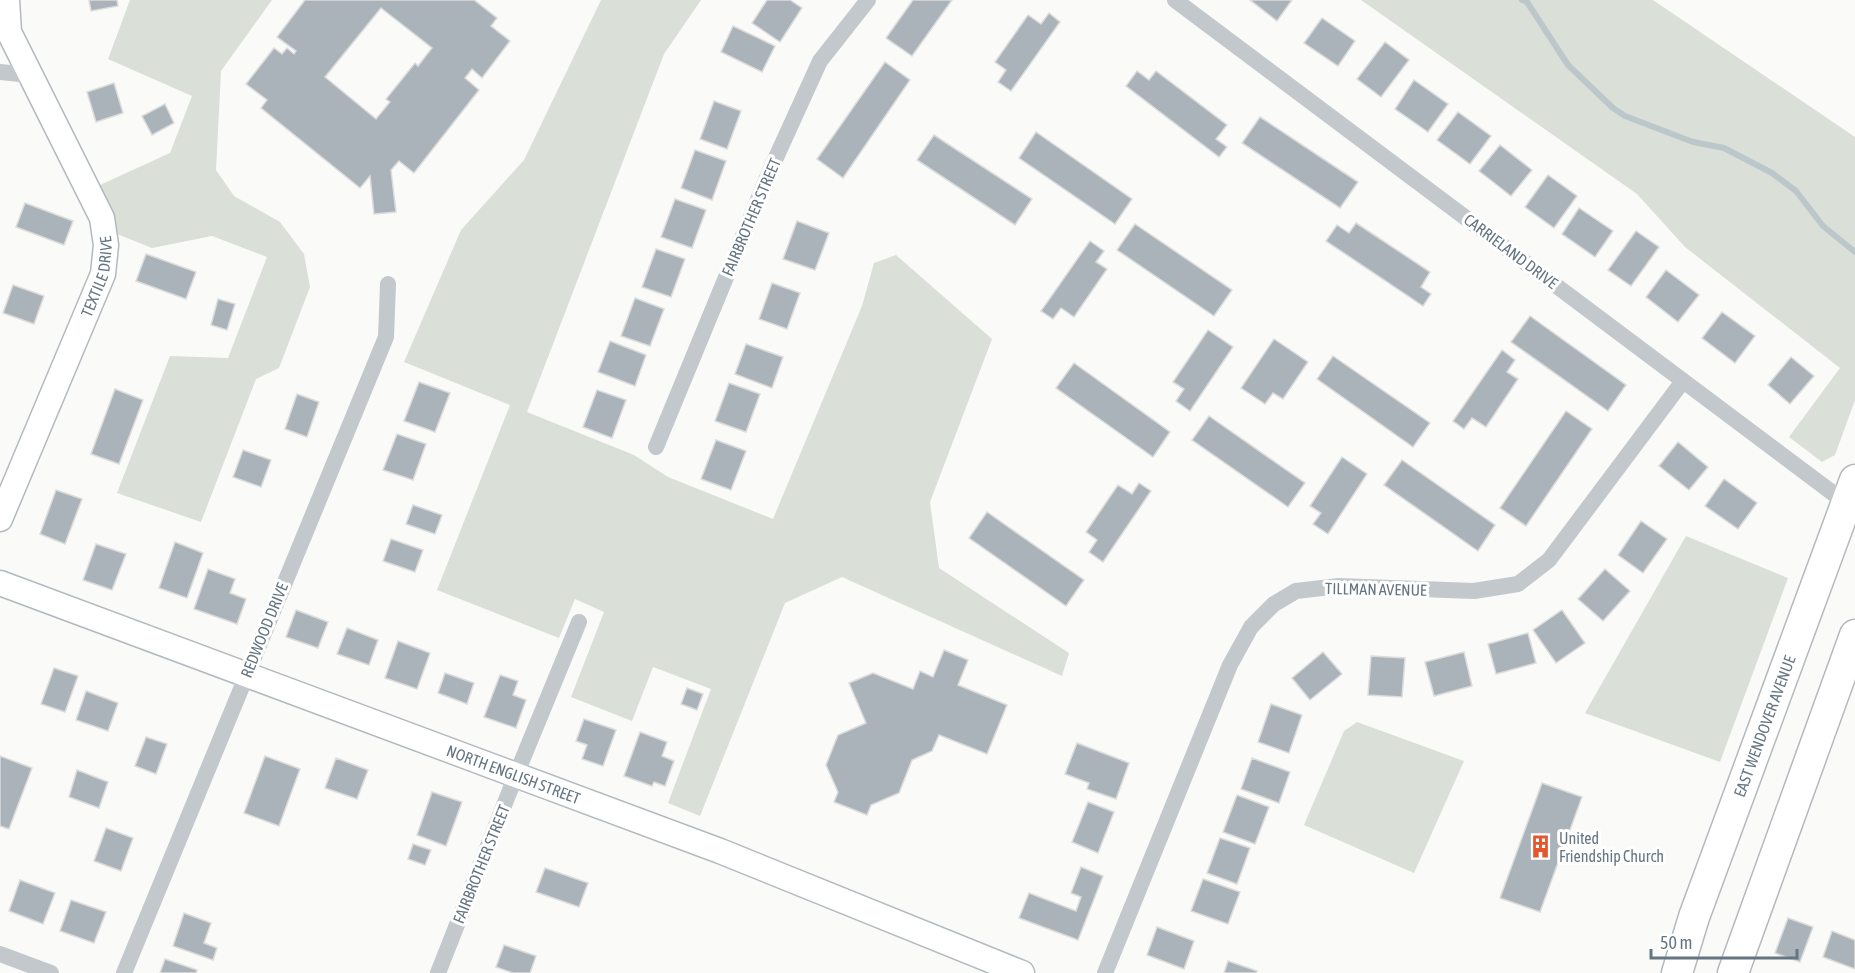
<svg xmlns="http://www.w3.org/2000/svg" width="1855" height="973" viewBox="0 0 1855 973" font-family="'Asap Condensed',sans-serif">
<rect width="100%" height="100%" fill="#fafaf8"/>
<g fill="#dadfd7">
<polygon points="130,0 272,0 221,71 216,170 234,196 280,222 304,254 310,287 279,368 256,379 201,522 117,493 170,356 228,358 267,257 212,236 152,248 117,234 112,213 100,185 170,153 192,96 108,59"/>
<polygon points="601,0 701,0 664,54 527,412 634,455 668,477 773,519 862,306 874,263 896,255 992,339 930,502 939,568 1069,653 1062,676 842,577 785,603 700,816 668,803 711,689 653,667 632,721 571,697 604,612 575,599 559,638 437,590 510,405 404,362 461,230 524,160"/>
<polygon points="1361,0 1653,0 1855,137 1855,400 1835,455 1822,462 1789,437 1840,368 1685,247 1637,194"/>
<polygon points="1686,536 1788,578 1720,762 1585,713"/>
<polygon points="1357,722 1464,761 1414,873 1304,825 1344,731"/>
</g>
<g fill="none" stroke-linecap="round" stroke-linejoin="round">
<polyline stroke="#bbc7cb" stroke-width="6" points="1522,0 1527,2 1568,65 1613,108 1625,116 1693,142 1724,148 1772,173 1796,191 1823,226 1855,252"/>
</g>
<g fill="#aab3b9" stroke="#dcdcda" stroke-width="1.5" fill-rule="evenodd">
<polygon points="89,0 117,0 118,6 91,11"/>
<path d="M305,0H474L497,18L491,26L510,41L482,78L472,69L465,78L479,90L414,173L399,161L391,170L396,212L374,214L370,176L360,188L261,108L267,100L246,84L274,48L282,54L287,48L294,54L296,51L277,37ZM381,8L432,48L418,66L415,63L386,99L390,102L376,119L325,77Z"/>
<polygon points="767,0 790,0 802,8 780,42 752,23"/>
<polygon points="913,0 952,0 912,56 886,38"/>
<polygon points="1250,0 1292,0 1277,21"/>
<polygon points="1049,13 1060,22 1011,91 998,82 1006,70 995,62 1028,15 1041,24"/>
<polygon points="1322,18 1355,41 1338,66 1304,43"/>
<polygon points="733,26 775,46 762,72 721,52"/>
<polygon points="1385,42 1409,60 1381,97 1357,79"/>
<polygon points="885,62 910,80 843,178 817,159"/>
<polygon points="1137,71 1149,80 1156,71 1227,125 1216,139 1227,147 1219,157 1126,86"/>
<polygon points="1414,80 1448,104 1428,132 1395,109"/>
<polygon points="114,83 123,113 96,122 87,92"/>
<polygon points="714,101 741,111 727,149 700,139"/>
<polygon points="165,104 174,123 152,135 142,116"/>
<polygon points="1458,112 1491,136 1470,164 1437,140"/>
<polygon points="1260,117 1358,182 1340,208 1242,143"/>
<polygon points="1036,132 1132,199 1115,224 1019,158"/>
<polygon points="934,135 1032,199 1015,225 917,160"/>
<polygon points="1500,145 1532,170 1511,196 1479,171"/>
<polygon points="695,150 726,161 712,200 681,188"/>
<polygon points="1548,175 1577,196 1554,228 1525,207"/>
<polygon points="675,199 706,210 692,248 661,237"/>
<polygon points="25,203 73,221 64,245 16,227"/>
<polygon points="1579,208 1613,231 1595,257 1562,234"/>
<polygon points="797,221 829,233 815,270 783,259"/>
<polygon points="1356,223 1430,272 1421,287 1431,294 1423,306 1326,241 1337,225 1349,233"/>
<polygon points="1135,224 1232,290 1214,316 1117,250"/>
<polygon points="1636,231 1659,247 1631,286 1608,270"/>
<polygon points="1090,241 1104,251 1096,262 1107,269 1074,317 1061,308 1053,319 1041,311"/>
<polygon points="656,249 685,259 671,297 642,287"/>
<polygon points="146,254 196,272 186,299 136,281"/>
<polygon points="1666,270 1699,295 1678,322 1646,297"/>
<polygon points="772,283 800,293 787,329 759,319"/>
<polygon points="13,285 44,296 34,324 3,313"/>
<polygon points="635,298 664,309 650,346 621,336"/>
<polygon points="218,299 235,304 227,330 211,325"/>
<polygon points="1722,312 1755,336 1735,363 1702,338"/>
<polygon points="1530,316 1626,385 1608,411 1511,342"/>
<polygon points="1208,330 1233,347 1190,411 1176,401 1184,389 1173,382"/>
<polygon points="1274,339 1308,362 1283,399 1273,393 1265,404 1241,388"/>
<polygon points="610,341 646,355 635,386 598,372"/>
<polygon points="746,344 783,357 772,388 735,374"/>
<polygon points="1502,350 1515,360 1507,372 1518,379 1486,427 1472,418 1464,429 1453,421"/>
<polygon points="1333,356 1430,423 1413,447 1317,379"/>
<polygon points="1791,357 1814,376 1790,404 1768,385"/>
<polygon points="1074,363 1170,432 1153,457 1056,388"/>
<polygon points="419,382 450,393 435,432 404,421"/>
<polygon points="729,383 760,394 746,432 715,421"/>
<polygon points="115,389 143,400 119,464 91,454"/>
<polygon points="597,390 626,400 612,438 583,427"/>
<polygon points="297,394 319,402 307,437 285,429"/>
<polygon points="1566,411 1592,429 1526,526 1500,508"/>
<polygon points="1209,416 1305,483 1288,507 1192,440"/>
<polygon points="397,434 426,444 413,480 383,470"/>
<polygon points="716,440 746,451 731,490 701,479"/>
<polygon points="1678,442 1708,467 1689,490 1659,466"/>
<polygon points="243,450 271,460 261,487 233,477"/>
<polygon points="1342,457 1367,474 1328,534 1313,524 1321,513 1310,506"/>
<polygon points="1402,460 1495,525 1478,551 1384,485"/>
<polygon points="1724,479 1757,503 1738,529 1705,506"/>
<polygon points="1139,483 1151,491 1103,562 1089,552 1097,540 1086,532 1118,485 1132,494"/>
<polygon points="56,490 82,499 65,544 40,534"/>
<polygon points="413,505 442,515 435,534 406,524"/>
<polygon points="987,512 1084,580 1066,606 969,538"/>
<polygon points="1641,521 1667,539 1643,573 1618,555"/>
<polygon points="391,539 423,550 415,572 383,561"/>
<polygon points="175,542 203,553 187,598 159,588"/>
<polygon points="96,544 126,554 112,590 83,580"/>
<polygon points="208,569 235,579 230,593 246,599 237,624 194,609"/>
<polygon points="1605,569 1630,591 1603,621 1578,599"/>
<polygon points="296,610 328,622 318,648 286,637"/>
<polygon points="1562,610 1585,643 1556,663 1533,630"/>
<polygon points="347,628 378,640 369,665 337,654"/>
<polygon points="1528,633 1536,663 1496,674 1488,644"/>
<polygon points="398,641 430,653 417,689 385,678"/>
<polygon points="944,650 968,660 958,685 1007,705 987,754 939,735 932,751 912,760 899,793 871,805 867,815 834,802 838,792 826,765 838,735 866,723 849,683 873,673 913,689 920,671 933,677"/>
<polygon points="1323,652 1342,674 1310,700 1292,678"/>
<polygon points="1464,652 1472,686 1434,696 1425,662"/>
<polygon points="1371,656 1405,658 1402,697 1368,695"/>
<polygon points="54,668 78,676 65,712 41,704"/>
<polygon points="445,673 474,683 467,704 438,693"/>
<polygon points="500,675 518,681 513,695 526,700 516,728 484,717"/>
<polygon points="687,688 703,694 697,710 681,704"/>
<polygon points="86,691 118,703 108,731 76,720"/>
<polygon points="1271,704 1302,715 1289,753 1258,742"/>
<polygon points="584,719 616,730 603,766 582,759 587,745 576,741"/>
<polygon points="640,732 667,742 662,756 674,761 665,786 654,782 652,786 624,776"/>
<polygon points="146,737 167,744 156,774 135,766"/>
<polygon points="1077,743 1129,763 1116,799 1087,789 1089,783 1065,774"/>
<polygon points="0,756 32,768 9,829 0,826"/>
<polygon points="265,756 300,769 279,826 244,813"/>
<polygon points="336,758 368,770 357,799 325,788"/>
<polygon points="1252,758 1290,772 1279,803 1241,789"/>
<polygon points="77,770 108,782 99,808 69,797"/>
<polygon points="1542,783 1582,797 1540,912 1500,898"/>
<polygon points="432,792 462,802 446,846 417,835"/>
<polygon points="1237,795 1269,807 1255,844 1223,832"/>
<polygon points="1088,802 1114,812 1098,853 1072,842"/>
<polygon points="106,828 133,838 121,871 94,861"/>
<polygon points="1220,838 1250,848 1237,884 1207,873"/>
<polygon points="413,844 431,850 425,865 408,859"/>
<polygon points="1081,867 1103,876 1078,940 1019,918 1029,893 1076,911 1081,897 1071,893"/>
<polygon points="545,868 588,883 579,907 536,892"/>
<polygon points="1203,879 1240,892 1228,924 1191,911"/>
<polygon points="20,880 55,893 43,924 9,911"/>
<polygon points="71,900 106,912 94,943 60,931"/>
<polygon points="184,913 211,923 204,943 217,948 213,960 173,946"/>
<polygon points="1788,918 1813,927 1800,962 1775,953"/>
<polygon points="1157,927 1194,941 1184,969 1147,955"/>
<polygon points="1832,931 1855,940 1855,969 1823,957"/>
<polygon points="504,945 536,956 530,973 513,973 496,967"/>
<polygon points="165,959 197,970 196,973 160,973"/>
<polygon points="1228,961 1257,971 1256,973 1224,973"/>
</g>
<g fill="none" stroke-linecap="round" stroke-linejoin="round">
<defs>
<g id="secondary">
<path id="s1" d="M0,519L103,274L106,245L102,218L9,32L7,0"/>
<path id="s2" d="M0,583L720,851L1022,973"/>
</g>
<g id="highway">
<path id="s3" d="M1677,973L1694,917L1855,480"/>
<polyline points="1733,973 1855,635"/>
</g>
</defs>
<use href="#secondary" stroke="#b3babf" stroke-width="27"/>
<use href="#highway" stroke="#b4b9bd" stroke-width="33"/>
<g stroke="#c3c8cc" stroke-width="16">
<polyline points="1175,0 1846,503"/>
<polyline points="0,72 30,75"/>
<polyline points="656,447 769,173 820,61 868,0"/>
<polyline points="0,954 51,973"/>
<polyline points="124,973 386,337 388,284"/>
<polyline points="438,973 516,775 579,622"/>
<polyline points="1105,973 1230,665 1251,627 1274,604 1296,591 1339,586 1474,591 1518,584 1549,560 1683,381"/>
</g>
<use href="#secondary" stroke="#fff" stroke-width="24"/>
<use href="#highway" stroke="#fff" stroke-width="30"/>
</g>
<defs>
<symbol id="building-bare" viewBox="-9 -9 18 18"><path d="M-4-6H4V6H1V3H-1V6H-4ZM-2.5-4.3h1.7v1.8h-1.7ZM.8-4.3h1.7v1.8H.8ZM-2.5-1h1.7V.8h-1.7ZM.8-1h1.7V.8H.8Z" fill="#e4572e" stroke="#fff" stroke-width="2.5" paint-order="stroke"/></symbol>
</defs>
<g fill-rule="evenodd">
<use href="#building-bare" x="1524" y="830" width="33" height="33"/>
</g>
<g text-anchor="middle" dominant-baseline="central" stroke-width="6" stroke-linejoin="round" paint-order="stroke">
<g font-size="16" fill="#657683" stroke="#fff">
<text transform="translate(751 217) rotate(-67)">FAIRBROTHER STREET</text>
<text transform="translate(1511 251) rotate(37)">CARRIELAND DRIVE</text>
<text stroke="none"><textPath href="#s1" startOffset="262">TEXTILE DRIVE</textPath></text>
<text transform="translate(1376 589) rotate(1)">TILLMAN AVENUE</text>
<text transform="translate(264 630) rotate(-68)">REDWOOD DRIVE</text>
<text stroke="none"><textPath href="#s3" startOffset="262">EAST WENDOVER AVENUE</textPath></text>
<text stroke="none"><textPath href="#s2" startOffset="548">NORTH ENGLISH STREET</textPath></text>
<text transform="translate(481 864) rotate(-68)">FAIRBROTHER STREET</text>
</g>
<g font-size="16" fill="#657683" stroke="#fff" text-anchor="start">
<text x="1559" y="838">United<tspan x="1559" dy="18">Friendship Church</tspan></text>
</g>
</g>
<path d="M1651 949v9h146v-9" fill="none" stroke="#657683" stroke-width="3"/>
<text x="1660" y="949" font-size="18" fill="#657683" stroke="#ffffff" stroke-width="4.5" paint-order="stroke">50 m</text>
</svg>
